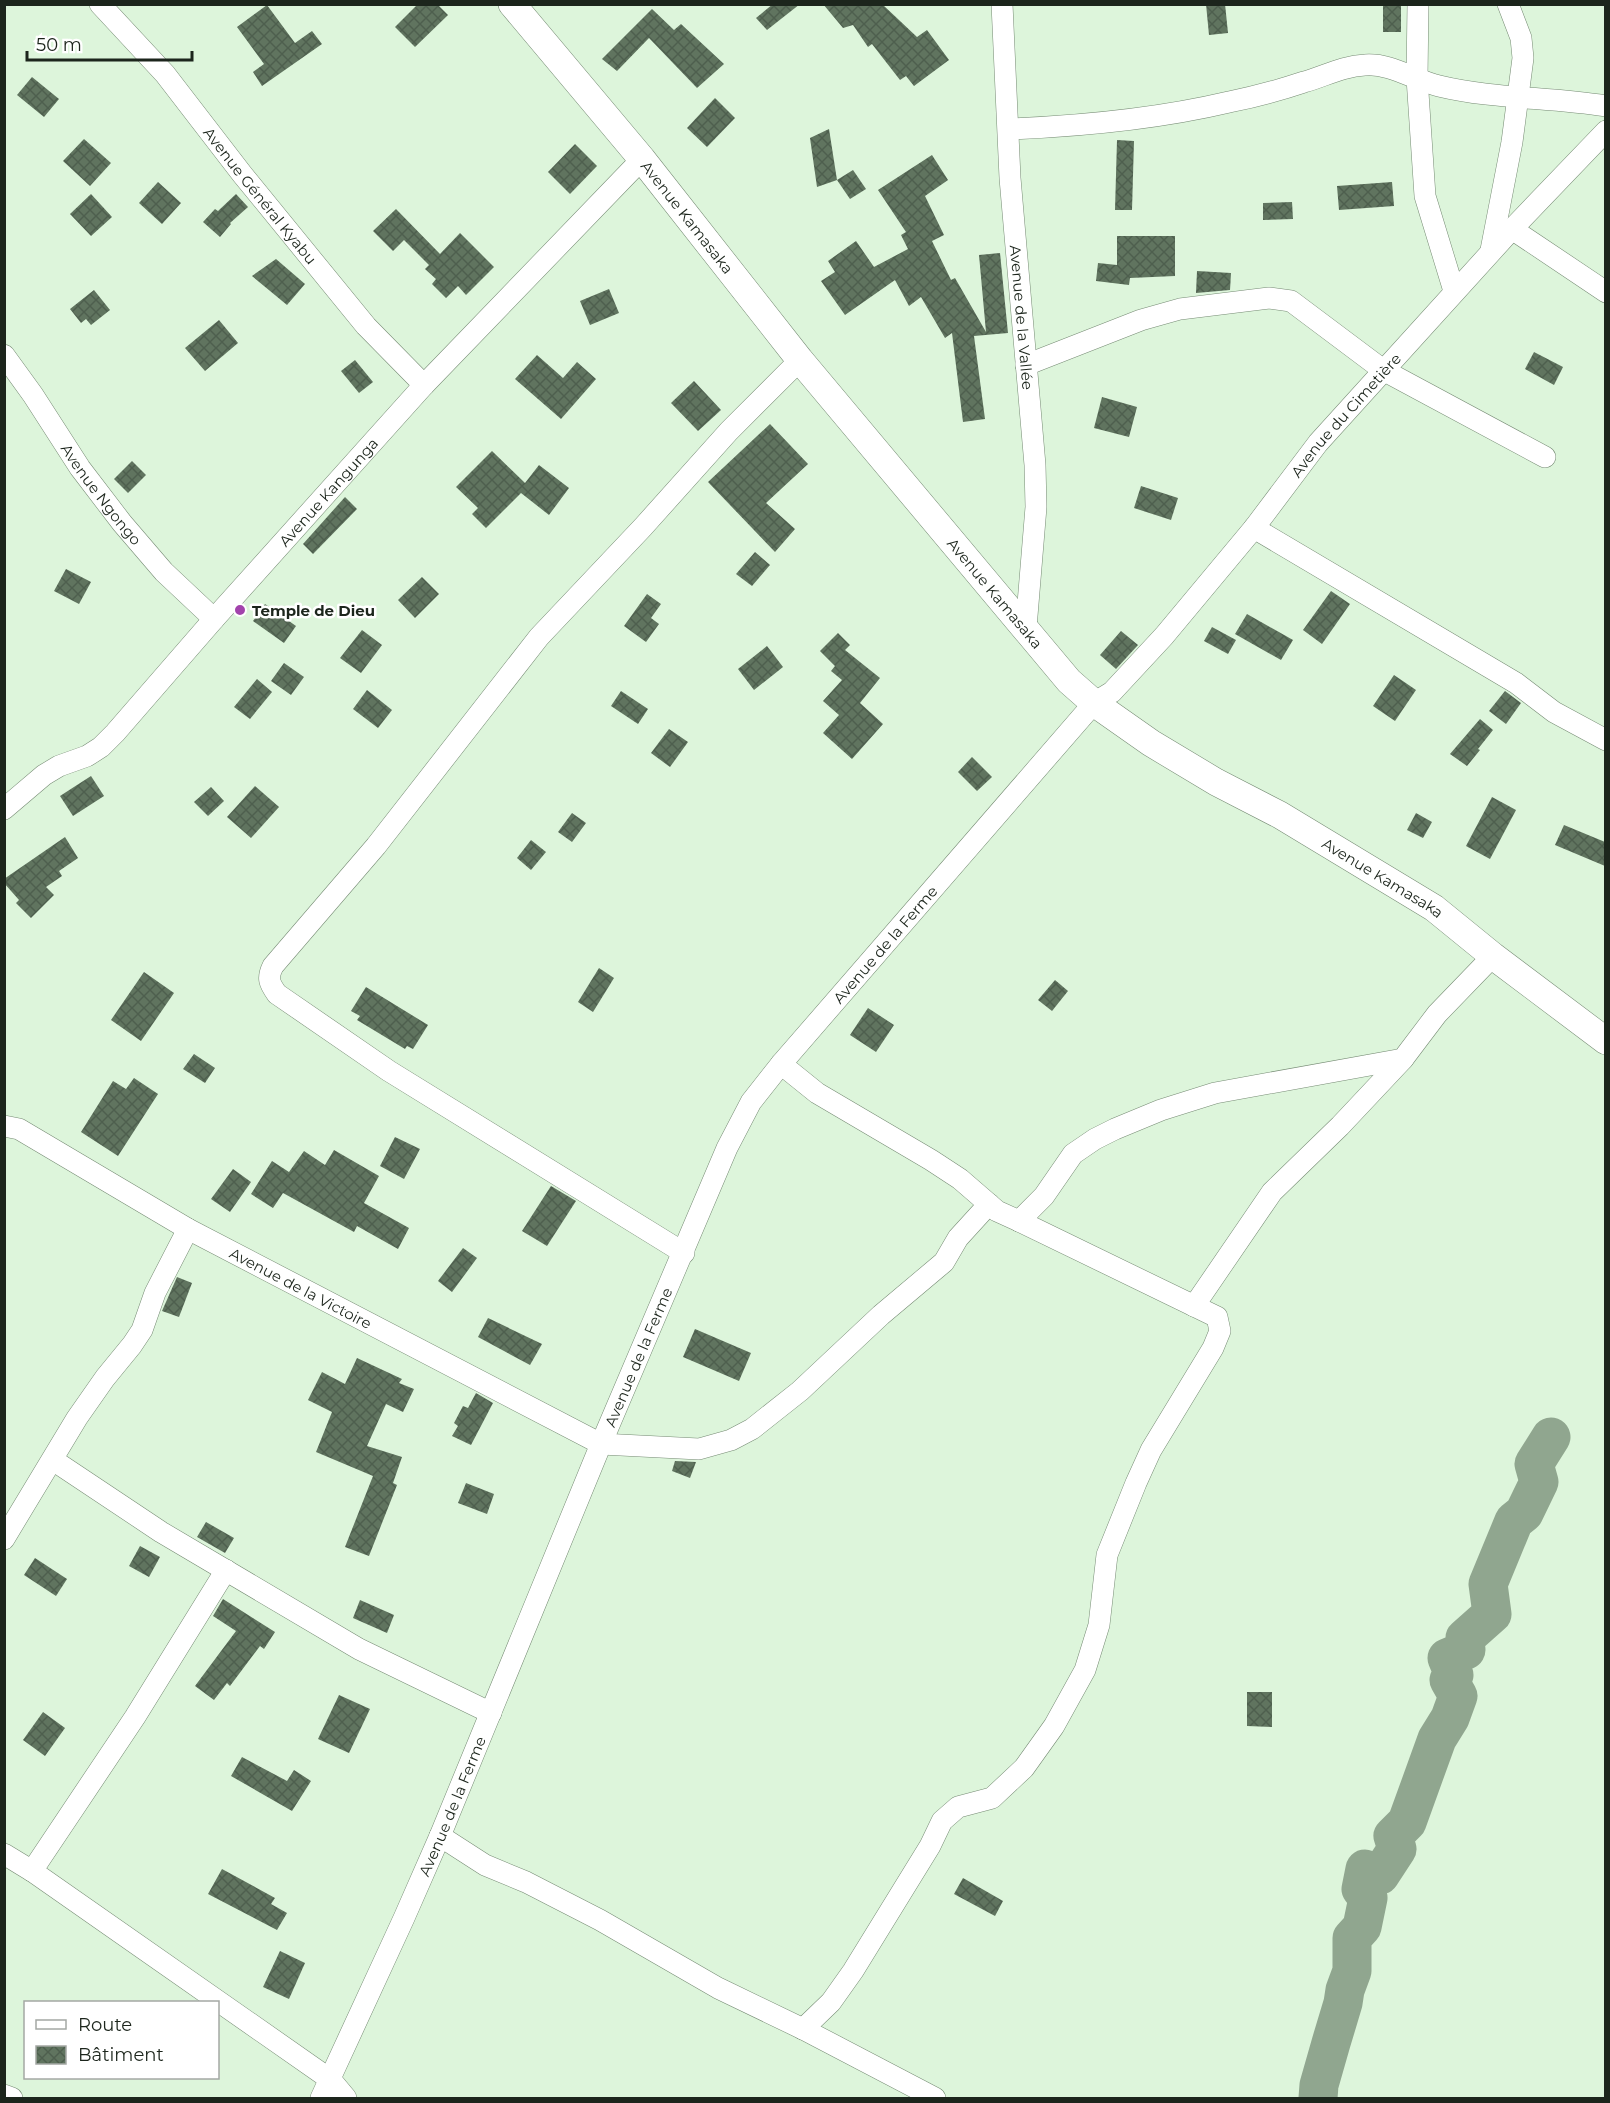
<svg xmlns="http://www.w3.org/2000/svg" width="1610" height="2103" viewBox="0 0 1610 2103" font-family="Montserrat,sans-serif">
<defs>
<pattern id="building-cross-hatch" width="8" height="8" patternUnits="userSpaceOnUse" patternTransform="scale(1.5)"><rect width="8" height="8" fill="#60745f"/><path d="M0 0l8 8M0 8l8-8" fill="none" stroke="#4e5f4e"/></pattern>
</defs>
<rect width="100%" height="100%" fill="#ddf5db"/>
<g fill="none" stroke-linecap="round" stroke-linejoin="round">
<polyline stroke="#90a68f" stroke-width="39" points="1318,2098 1319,2085 1331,2043 1343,2003 1345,1990 1352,1971 1352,1938 1362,1927 1368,1898 1361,1889 1365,1869 1380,1875 1397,1849 1393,1836 1407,1822 1437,1739 1450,1718 1458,1696 1449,1680 1454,1675 1447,1658 1466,1650 1465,1638 1492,1614 1488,1584 1514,1521 1524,1513 1539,1482 1534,1464 1551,1437"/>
</g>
<g fill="url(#building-cross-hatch)">
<polygon points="418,4 437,4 448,15 415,47 395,27"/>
<polygon points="773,4 800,4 767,30 756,18"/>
<polygon points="823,4 882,4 917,37 927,30 949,60 914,86 906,76 900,80 872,44 868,47 853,25 843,28"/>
<polygon points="1206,4 1225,4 1228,33 1209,35"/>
<rect x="1383" y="4" width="18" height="28"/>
<polygon points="267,5 295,43 312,31 322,44 262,86 253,72 264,64 237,27"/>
<polygon points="652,9 674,30 681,24 724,64 697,88 649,38 617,71 602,59"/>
<polygon points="32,77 59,99 44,117 17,95"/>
<polygon points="715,98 735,118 707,147 687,128"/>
<polygon points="829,129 837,180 817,187 810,138"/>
<polygon points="84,139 111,163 90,186 63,161"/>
<polygon points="1117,140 1134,141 1132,210 1115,210"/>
<polygon points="575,144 597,166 570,194 548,172"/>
<polygon points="932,155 948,180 925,196 944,235 932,241 951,280 955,278 986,332 979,255 1000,253 1008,333 974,336 985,419 963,422 952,333 945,338 921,297 909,306 895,280 845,315 821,281 835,272 828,261 856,241 874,267 908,249 901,235 906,232 878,190"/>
<polygon points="853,170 866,189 850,199 837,180"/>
<polygon points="158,182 181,203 162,224 139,203"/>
<polygon points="1392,182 1394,206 1339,210 1337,186"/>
<polygon points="91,194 112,217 91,236 70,214"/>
<polygon points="236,194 248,207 230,223 231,224 220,237 203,222 215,209 218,211"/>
<polygon points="1292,202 1293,219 1263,220 1263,203"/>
<polygon points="396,209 440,254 460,233 494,267 466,295 458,286 446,298 432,284 436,279 425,269 429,265 404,240 393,251 373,231"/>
<polygon points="1117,236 1175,236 1175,276 1130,278 1129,285 1096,281 1098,263 1117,265"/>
<polygon points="276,259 305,284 287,305 252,276"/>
<polygon points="1197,271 1231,273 1230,290 1196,293"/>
<polygon points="609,289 619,313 590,325 580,301"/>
<polygon points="94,290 110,310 91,325 86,319 81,323 70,309"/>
<polygon points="219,320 238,343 205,371 185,348"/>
<polygon points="1534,352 1563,367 1554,385 1525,369"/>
<polygon points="537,355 563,378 577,362 596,379 561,419 515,379"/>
<polygon points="355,360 373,382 359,393 341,371"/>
<polygon points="694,381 721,410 698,431 671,403"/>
<polygon points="1102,397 1137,407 1129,437 1094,428"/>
<polygon points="770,424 808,464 766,503 795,529 775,552 708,482"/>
<polygon points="492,451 525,483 539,465 569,488 549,515 521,493 486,528 472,514 478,508 456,487"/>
<polygon points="132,461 146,475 128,493 114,479"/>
<polygon points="1141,486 1178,498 1171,520 1134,508"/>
<polygon points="345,497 357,509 313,554 303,544"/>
<polygon points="755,552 770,565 752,586 736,574"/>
<polygon points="66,569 91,582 79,604 54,591"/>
<polygon points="422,577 439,594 415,618 398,600"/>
<polygon points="1331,591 1350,604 1322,644 1303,630"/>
<polygon points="647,594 661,604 651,618 659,624 646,642 624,626"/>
<polygon points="265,604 296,626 284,643 253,621"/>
<polygon points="1247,614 1293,640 1281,660 1235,634"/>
<polygon points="1212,627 1236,640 1228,654 1204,641"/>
<polygon points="362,630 382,645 361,673 340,658"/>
<polygon points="1121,631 1138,645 1116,669 1100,655"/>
<polygon points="838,633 850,645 845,650 880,678 860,703 883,724 852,759 823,733 839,715 823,701 842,680 831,671 835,666 820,651"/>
<polygon points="767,646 783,667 754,690 738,669"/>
<polygon points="284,663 304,677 291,695 271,681"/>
<polygon points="1394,675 1416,690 1395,721 1373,706"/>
<polygon points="257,679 272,692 250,719 234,707"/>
<polygon points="367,690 392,710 378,728 353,709"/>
<polygon points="621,691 648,709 638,724 611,706"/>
<polygon points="1505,691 1521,703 1506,724 1489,711"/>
<polygon points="1480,719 1493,730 1478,749 1480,750 1467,766 1450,754"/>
<polygon points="669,729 688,742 670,767 651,753"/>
<polygon points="972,757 992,777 977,791 958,772"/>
<polygon points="91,776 104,796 73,816 60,796"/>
<polygon points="255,786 279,807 251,838 227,817"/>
<polygon points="211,787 224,801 208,816 194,802"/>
<polygon points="1492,797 1516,810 1490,859 1466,846"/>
<polygon points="572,813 586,823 572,842 558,832"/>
<polygon points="1416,813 1432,822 1423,838 1407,830"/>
<polygon points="1564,825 1605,842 1605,866 1555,845"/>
<polygon points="65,837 78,858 59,871 62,876 46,887 54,895 31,918 16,903 19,900 4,883 4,879"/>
<polygon points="531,840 546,852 531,870 517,858"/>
<polygon points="599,968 614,978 593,1012 578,1002"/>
<polygon points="144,972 174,993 141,1041 111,1020"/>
<polygon points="1055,980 1068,991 1052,1011 1038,1000"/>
<polygon points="366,987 428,1025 413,1049 407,1046 405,1049 357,1020 360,1016 351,1011"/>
<polygon points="868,1008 894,1025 876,1052 850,1035"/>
<polygon points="194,1054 215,1068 205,1083 183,1069"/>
<polygon points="134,1078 158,1094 118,1156 81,1132 113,1081 126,1089"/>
<polygon points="395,1137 420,1149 404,1179 380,1166"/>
<polygon points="334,1150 379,1176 364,1203 409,1228 398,1249 357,1226 354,1232 283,1193 273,1208 251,1194 272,1161 289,1172 304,1151 325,1165"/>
<polygon points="233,1169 251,1182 230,1212 211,1199"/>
<polygon points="551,1186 576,1201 547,1246 522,1231"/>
<polygon points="463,1248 477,1258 452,1292 438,1281"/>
<polygon points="177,1277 192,1283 179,1317 162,1311"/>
<polygon points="488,1318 542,1344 530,1365 478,1337"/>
<polygon points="695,1329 751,1353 739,1381 683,1357"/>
<polygon points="357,1358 402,1379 399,1383 414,1389 403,1412 386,1404 367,1446 402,1457 393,1483 397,1485 369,1556 345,1547 373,1476 316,1452 332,1412 308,1400 322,1372 345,1384"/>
<polygon points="476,1393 493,1403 471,1445 452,1436 458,1426 454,1423 463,1406 468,1408"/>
<polygon points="675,1461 696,1462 690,1478 672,1471"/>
<polygon points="466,1483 494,1494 487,1514 458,1503"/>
<polygon points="206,1522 234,1538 225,1553 197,1537"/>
<polygon points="140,1546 160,1557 149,1577 129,1566"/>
<polygon points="35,1558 67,1579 56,1596 24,1575"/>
<polygon points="223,1599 275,1632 264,1649 260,1646 230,1686 227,1683 214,1700 195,1686 236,1631 213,1616"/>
<polygon points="360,1600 394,1615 387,1633 353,1618"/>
<polygon points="1247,1692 1272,1692 1272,1727 1247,1726"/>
<polygon points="339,1695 370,1709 349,1753 318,1739"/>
<polygon points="43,1712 65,1728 45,1756 23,1740"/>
<polygon points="242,1757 287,1781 294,1770 311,1781 292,1811 231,1776"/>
<polygon points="222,1869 275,1898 271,1904 287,1913 277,1930 208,1894"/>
<polygon points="963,1878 1003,1901 995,1916 954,1894"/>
<polygon points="280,1951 305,1963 289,1999 263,1987"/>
</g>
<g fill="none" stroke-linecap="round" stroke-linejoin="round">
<defs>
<g id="minor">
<path id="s1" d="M100,4L165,74L242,174L366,326L424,385"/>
<path id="s2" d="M1002,4L1010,178L1035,465L1036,507L1026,628"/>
<polyline points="1418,4 1417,78 1425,196 1454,291"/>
<path d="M1009,129C1083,126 1157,119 1229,102C1254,97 1280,90 1304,82C1325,76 1343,66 1365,65C1391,63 1414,80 1439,86C1493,99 1550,97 1606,106"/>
<polyline points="1512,229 1606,292"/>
<polyline points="1491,250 1512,142 1523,58 1521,38 1508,4"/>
<path id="s3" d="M4,355L33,395L80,468L122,523L164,572L214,619"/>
<polyline points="1026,365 1141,320 1180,309 1269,298 1291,301 1383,370 1545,457"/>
<polyline points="1254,528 1516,683 1554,712 1606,740"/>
<path id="s4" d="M4,809L44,775L59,766L87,756L101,747L115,733L214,619L424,385L642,159"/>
<polyline points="781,1064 817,1093 931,1160 960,1179 997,1211 1019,1221 1044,1196 1073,1154 1095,1139 1115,1129 1161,1110 1215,1093 1403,1059 1437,1014 1493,956"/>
<path id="s5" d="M4,1126L19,1129L188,1229L601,1444L699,1449L731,1440L752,1429L800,1391L881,1315L944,1262L958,1238L989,1204"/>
<path d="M684,1253L389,1071L277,994C269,983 267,978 273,966L376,846L539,637L643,527L729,431L800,360"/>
<polyline points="1194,1306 1272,1192 1340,1126 1403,1059"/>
<polyline points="53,1460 161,1532 359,1649 491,1713"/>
<polyline points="4,1539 77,1418 105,1378 132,1345 142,1330 155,1293 188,1229"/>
<polyline points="440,1836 485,1865 526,1882 600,1920 718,1988 803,2029 935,2098"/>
<polyline points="4,1854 32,1871 331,2080 346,2098"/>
<polyline points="32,1871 135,1717 226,1570"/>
<polyline points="803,2029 831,2002 853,1971 930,1846 942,1821 958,1807 992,1798 1024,1768 1054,1726 1085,1670 1099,1625 1107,1555 1136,1483 1151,1450 1213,1348 1220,1331 1217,1317 1019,1221"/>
<polyline points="4,2095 12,2098"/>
<path id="s6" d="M321,2098L404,1918L440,1836L601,1444L727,1148L751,1102L781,1064L1094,703L1112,692L1164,636L1254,528L1318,443L1512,229L1606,131"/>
</g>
<g id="tertiary">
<path id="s7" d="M512,4L642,159L800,360L1069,681L1094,703L1151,743L1216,782L1280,815L1434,908L1493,956L1606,1041"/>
</g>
</defs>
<use href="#minor" stroke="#768b74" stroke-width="22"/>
<use href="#tertiary" stroke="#768b74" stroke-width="28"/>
<use href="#minor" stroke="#fff" stroke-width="21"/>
<use href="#tertiary" stroke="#fff" stroke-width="27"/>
</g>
<circle fill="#a243ac" stroke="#fff" stroke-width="2" cx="240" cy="610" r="6"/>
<g text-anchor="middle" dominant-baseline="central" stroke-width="5" stroke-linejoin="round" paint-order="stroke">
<g font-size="15" fill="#1c251c" stroke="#fff">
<text stroke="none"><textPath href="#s1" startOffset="250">Avenue Général Kyabu</textPath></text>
<text stroke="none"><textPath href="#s7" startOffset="276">Avenue Kamasaka</textPath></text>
<text stroke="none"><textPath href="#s2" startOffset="314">Avenue de la Vallée</textPath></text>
<text stroke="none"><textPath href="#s6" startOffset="1995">Avenue du Cimetière</textPath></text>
<text stroke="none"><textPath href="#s4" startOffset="458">Avenue Kangunga</textPath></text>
<text stroke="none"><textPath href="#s3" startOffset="170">Avenue Ngongo</textPath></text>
<text stroke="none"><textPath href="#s7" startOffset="762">Avenue Kamasaka</textPath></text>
<text stroke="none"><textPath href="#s7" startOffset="1248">Avenue Kamasaka</textPath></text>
<text stroke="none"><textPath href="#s6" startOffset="1292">Avenue de la Ferme</textPath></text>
<text stroke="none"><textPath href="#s5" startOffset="339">Avenue de la Victoire</textPath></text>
<text stroke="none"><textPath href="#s6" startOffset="806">Avenue de la Ferme</textPath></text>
<text stroke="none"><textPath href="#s6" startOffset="320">Avenue de la Ferme</textPath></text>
</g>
<g font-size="15" font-weight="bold" fill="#1c251c" stroke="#fff" text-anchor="start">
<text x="252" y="610">Temple de Dieu</text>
</g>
</g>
<rect width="1610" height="2103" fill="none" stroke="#1c251c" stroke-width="12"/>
<rect x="24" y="2001" width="195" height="78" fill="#ffffff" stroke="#a4a8a4" stroke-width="1.5"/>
<rect x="36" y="2020" width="30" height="9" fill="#ffffff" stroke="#a4a8a4" stroke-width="1.5"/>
<text x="78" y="2031" font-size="18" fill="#1c251c">Route</text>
<rect x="36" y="2046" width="30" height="18" fill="url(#building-cross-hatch)" stroke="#a4a8a4" stroke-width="1.5"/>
<text x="78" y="2061" font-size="18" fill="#1c251c">Bâtiment</text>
<path d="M27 51v9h165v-9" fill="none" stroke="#1c251c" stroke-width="3"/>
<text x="36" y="51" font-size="18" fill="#1c251c" stroke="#ffffff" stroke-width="4.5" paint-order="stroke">50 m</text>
</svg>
